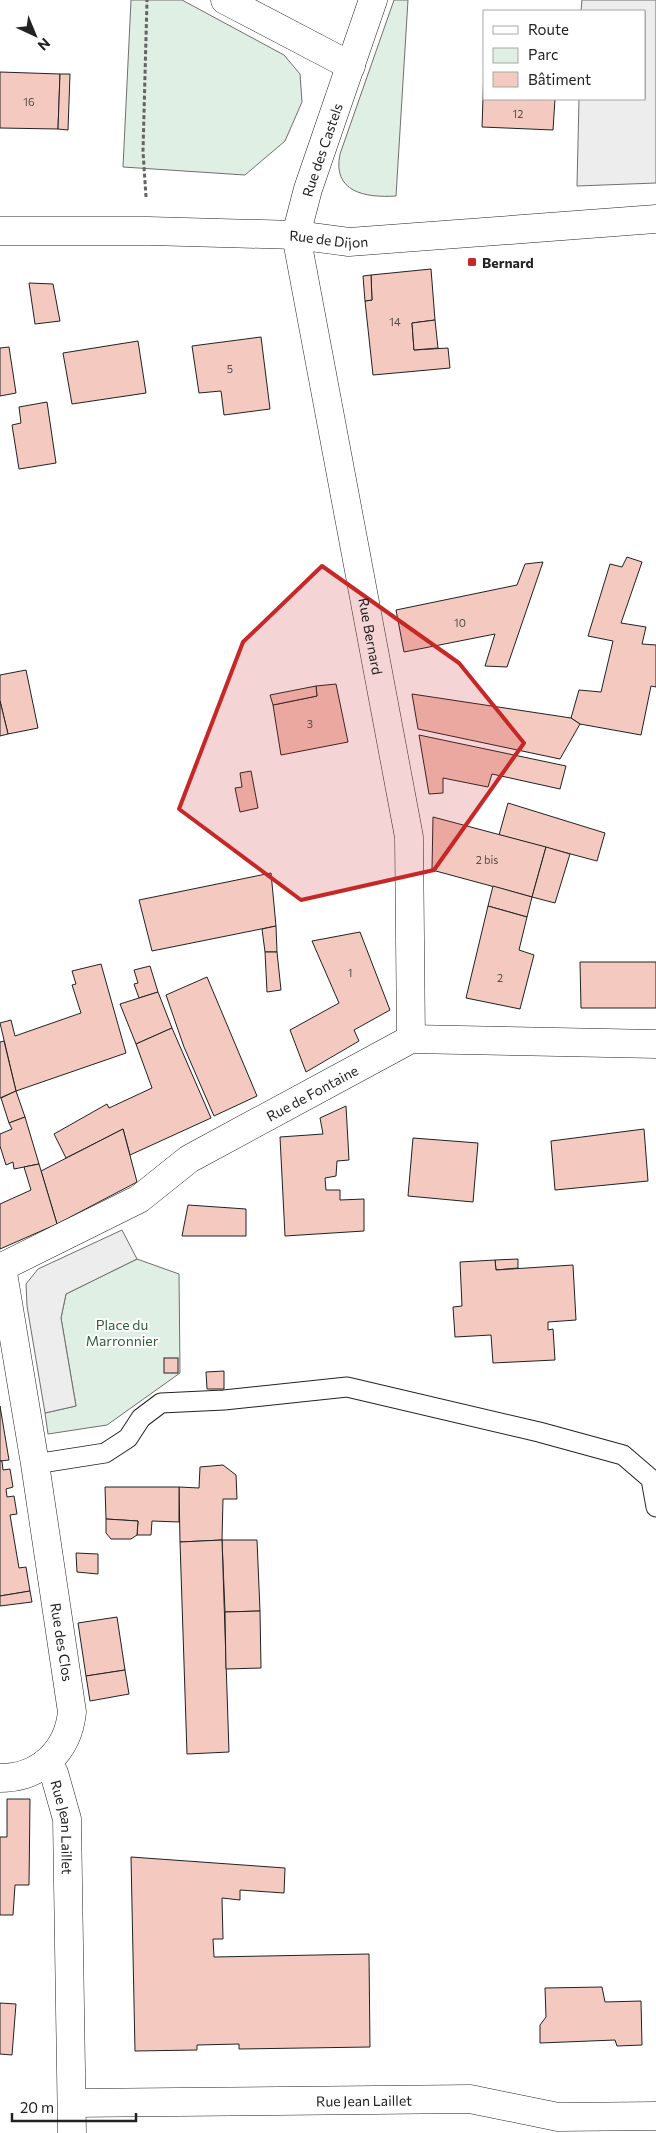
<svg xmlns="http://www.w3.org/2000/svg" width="656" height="2133" viewBox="0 0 656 2133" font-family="Commissioner,sans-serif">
<rect width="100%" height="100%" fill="#fff"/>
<g fill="#e0efe3" stroke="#6f6f6f">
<polygon points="131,0 182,0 284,55 300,74 302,102 285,141 245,175 123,167"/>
<path d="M394,0H408L396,196C365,198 332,192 340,154Z"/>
<polygon points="137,1259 179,1274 180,1373 107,1425 48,1434 45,1413 76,1406 61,1318 66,1294"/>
</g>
<g fill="#ededed" stroke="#6f6f6f">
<polygon points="582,0 656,0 656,183 577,186 579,99 645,99 645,11 581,11"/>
<polygon points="122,1230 137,1259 66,1294 61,1318 76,1406 45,1413 27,1306 26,1284 38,1269"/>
</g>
<g fill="#f3c9c0" stroke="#222">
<polygon points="484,69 485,99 555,99 553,130 482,127"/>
<polygon points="0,72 60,74 58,129 0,128"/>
<polygon points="60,74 70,74 68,130 58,129"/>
<polygon points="431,269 435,320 412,323 414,350 448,348 450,368 373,375 365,301 372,300 371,275"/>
<polygon points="371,275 372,300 365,301 363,276"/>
<polygon points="29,283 53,284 60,321 35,324"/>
<polygon points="435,320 438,348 414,350 412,323"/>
<polygon points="261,337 270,409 224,415 221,391 199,393 192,346"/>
<polygon points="138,341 146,393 72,404 63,353"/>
<polygon points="9,347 16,393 0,396 0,348"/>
<polygon points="47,402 56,463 19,469 12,425 21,423 19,407"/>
<polygon points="627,557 642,562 621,623 646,627 642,644 656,645 656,687 651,686 641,735 580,724 571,718 579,690 601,692 613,641 588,636 610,564 622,567"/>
<polygon points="543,562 507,667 485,666 495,634 404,652 396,610 517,585 525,564"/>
<polygon points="26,670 38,728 8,734 0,701 0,675"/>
<polygon points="336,684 348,742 281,755 273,705 317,696 316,686"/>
<polygon points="316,686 317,696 273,705 270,695"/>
<polygon points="412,694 571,718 580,724 560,759 418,729"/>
<polygon points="0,701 8,734 0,736"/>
<polygon points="419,735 566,766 560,789 492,774 488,787 443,778 443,793 429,794"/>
<polygon points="251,771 258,808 240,812 235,788 242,787 240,773"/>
<polygon points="508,803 605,833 597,861 499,835"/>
<polygon points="433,817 546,847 532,897 432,870"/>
<polygon points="546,847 570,854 555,903 532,897"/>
<polygon points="271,873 276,926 152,951 139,900"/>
<polygon points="493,886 532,897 527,917 488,906"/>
<polygon points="488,906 527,917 519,950 534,955 520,1009 466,998"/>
<polygon points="276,926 277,952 265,952 262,929"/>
<polygon points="360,932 390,1010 354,1030 359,1041 306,1072 290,1030 339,1003 312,941"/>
<polygon points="265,952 277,952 281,990 267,992"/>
<polygon points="580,962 656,962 656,1008 581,1008"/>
<polygon points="101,964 126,1053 16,1091 0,1023 11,1020 15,1036 81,1013 72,985 76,984 72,971"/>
<polygon points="150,966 158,992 139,998 134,984 138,983 134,970"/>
<polygon points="207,977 257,1096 214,1116 184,1047 166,995"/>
<polygon points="158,992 172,1028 136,1044 120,1004"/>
<polygon points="172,1028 211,1118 130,1155 123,1129 66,1158 54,1134 107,1104 109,1108 152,1088 136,1044"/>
<polygon points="4,1041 16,1091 0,1098 0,1042"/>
<polygon points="16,1091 25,1117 9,1123 1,1098"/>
<polygon points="346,1106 349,1160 337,1161 336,1176 325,1178 326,1190 340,1190 340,1200 364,1199 364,1231 285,1236 280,1137 323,1134 320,1118"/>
<polygon points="25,1117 39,1164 14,1169 13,1162 6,1165 0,1146 0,1134 12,1129 9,1123"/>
<polygon points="123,1129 137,1182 57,1224 41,1171"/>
<polygon points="644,1129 648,1181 555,1190 551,1141"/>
<polygon points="413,1138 478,1143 473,1202 408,1196"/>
<polygon points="39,1164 57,1224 0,1249 0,1204 31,1190 24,1167"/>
<polygon points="188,1205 246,1209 246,1236 182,1236"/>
<polygon points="518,1259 518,1268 496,1270 495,1260"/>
<polygon points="495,1260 496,1270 573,1265 576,1320 548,1322 548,1330 553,1329 555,1360 493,1363 491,1335 455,1337 453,1307 462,1306 460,1262"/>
<rect x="164" y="1358" width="14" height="15"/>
<polygon points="224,1371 224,1389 207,1389 206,1372"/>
<polygon points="0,1406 9,1460 0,1461"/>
<polygon points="0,1461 2,1461 3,1470 10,1469 13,1487 6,1489 7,1497 14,1496 17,1514 10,1515 19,1568 26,1567 30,1591 0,1596"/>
<polygon points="223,1465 236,1475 237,1499 223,1499 222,1540 180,1542 179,1487 199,1488 200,1467"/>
<polygon points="105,1487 179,1487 179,1522 152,1521 151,1535 137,1535 138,1521 106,1519"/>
<polygon points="106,1519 138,1521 137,1535 131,1539 111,1539 106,1533"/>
<polygon points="222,1540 257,1540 260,1611 225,1612"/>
<polygon points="222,1540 229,1752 187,1754 180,1542"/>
<polygon points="76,1553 98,1554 98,1574 77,1572"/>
<polygon points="30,1591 32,1602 0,1606 0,1596"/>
<polygon points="260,1611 261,1668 226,1669 225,1612"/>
<polygon points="117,1617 125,1670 86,1676 78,1623"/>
<polygon points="125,1670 129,1694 90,1701 86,1676"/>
<polygon points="7,1799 30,1799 29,1885 15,1885 13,1915 0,1915 0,1837 7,1837"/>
<polygon points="131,1857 285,1868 284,1893 240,1890 240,1900 222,1898 223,1939 213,1939 214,1957 369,1954 370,2047 239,2049 239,2044 197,2045 197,2050 135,2051"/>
<polygon points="602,1987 605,2002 641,2001 642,2045 617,2046 615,2040 540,2043 540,2025 546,2017 545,1988"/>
<polygon points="0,2003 16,2004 12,2055 0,2054"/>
</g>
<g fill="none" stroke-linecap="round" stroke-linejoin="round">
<defs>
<polyline id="lane" points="35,1464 105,1453 128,1438 141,1418 161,1403 224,1400 347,1387 539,1432 623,1455 651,1479 656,1507"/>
<g id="street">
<polyline points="225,0 351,66"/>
<path id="s1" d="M296,235L409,837L411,1039"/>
<path id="s2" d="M0,1268L139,1199L189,1159L411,1039L656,1044"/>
<path id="s3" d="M45,1764L54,1773L67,1819L72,2133"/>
<path d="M0,1778C40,1778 68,1751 72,1712L35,1464L2,1267"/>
<path id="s4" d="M72,2103L470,2099L558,2117L656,2116"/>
</g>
<g id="secondary">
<path id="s5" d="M0,231H149L296,235L349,242L656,219"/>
<path id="s6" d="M296,235L308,189L373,0"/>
</g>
</defs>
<use href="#lane" stroke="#222" stroke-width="21"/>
<use href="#street" stroke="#222" stroke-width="29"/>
<use href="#secondary" stroke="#222" stroke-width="29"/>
<polyline stroke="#646464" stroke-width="3" stroke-dasharray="4 2.5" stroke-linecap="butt" points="146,197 143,151 147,0"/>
<use href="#lane" stroke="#fff" stroke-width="19"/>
<use href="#street" stroke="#fff" stroke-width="28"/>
<use href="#secondary" stroke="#fff" stroke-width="28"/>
</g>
<path fill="#c62828" fill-opacity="0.2" stroke="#c62828" stroke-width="4" stroke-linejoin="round" d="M322,566L459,663L524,743L434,870L301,900L179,809L243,642Z"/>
<rect fill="#c62828" stroke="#fff" stroke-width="2" x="467" y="257" width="10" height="10" rx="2.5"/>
<g text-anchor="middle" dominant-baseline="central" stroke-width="4" stroke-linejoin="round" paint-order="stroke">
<g font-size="11" fill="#564c4a">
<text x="29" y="101">16</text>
<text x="518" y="113">12</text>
<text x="395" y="321">14</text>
<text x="230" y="368">5</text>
<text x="460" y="622">10</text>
<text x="310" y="723">3</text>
<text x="487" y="859">2 bis</text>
<text x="350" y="972">1</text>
<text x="500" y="977">2</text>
</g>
<g font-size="14" fill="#222" stroke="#fff">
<text stroke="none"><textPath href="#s6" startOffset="89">Rue des Castels</textPath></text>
<text stroke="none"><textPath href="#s5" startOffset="329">Rue de Dijon</textPath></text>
<text stroke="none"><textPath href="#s1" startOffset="408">Rue Bernard</textPath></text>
<text stroke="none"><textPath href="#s2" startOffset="359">Rue de Fontaine</textPath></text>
<text transform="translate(62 1642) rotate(81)">Rue des Clos</text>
<text stroke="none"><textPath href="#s3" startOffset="68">Rue Jean Laillet</textPath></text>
<text stroke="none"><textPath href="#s4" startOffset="292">Rue Jean Laillet</textPath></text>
</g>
<g font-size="14" font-weight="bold" fill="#222" stroke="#fff" text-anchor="start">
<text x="482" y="262">Bernard</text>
</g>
<g font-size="14" fill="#2f5e38" stroke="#fff">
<text x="122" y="1324">Place du<tspan x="122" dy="16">Marronnier</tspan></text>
</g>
</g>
<rect x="483" y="10" width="162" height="90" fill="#ffffff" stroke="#a7a7a7"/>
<rect x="493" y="26" width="25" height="8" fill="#ffffff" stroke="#a7a7a7"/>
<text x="528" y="35" font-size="15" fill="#222222">Route</text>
<rect x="493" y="48" width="25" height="15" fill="#e0efe3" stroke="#a7a7a7"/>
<text x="528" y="60" font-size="15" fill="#222222">Parc</text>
<rect x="493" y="72" width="25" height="15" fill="#f3c9c0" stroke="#a7a7a7"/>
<text x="528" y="85" font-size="15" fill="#222222">Bâtiment</text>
<g transform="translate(35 35) rotate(136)" stroke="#ffffff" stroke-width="4" paint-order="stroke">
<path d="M0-4L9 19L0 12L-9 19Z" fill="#222222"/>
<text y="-8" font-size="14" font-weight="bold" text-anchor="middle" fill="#222222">N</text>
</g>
<path d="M12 2113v8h124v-8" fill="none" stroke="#222222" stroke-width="2.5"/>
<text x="20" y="2113" font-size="15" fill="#222222" stroke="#ffffff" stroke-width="4" paint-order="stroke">20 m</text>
</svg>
